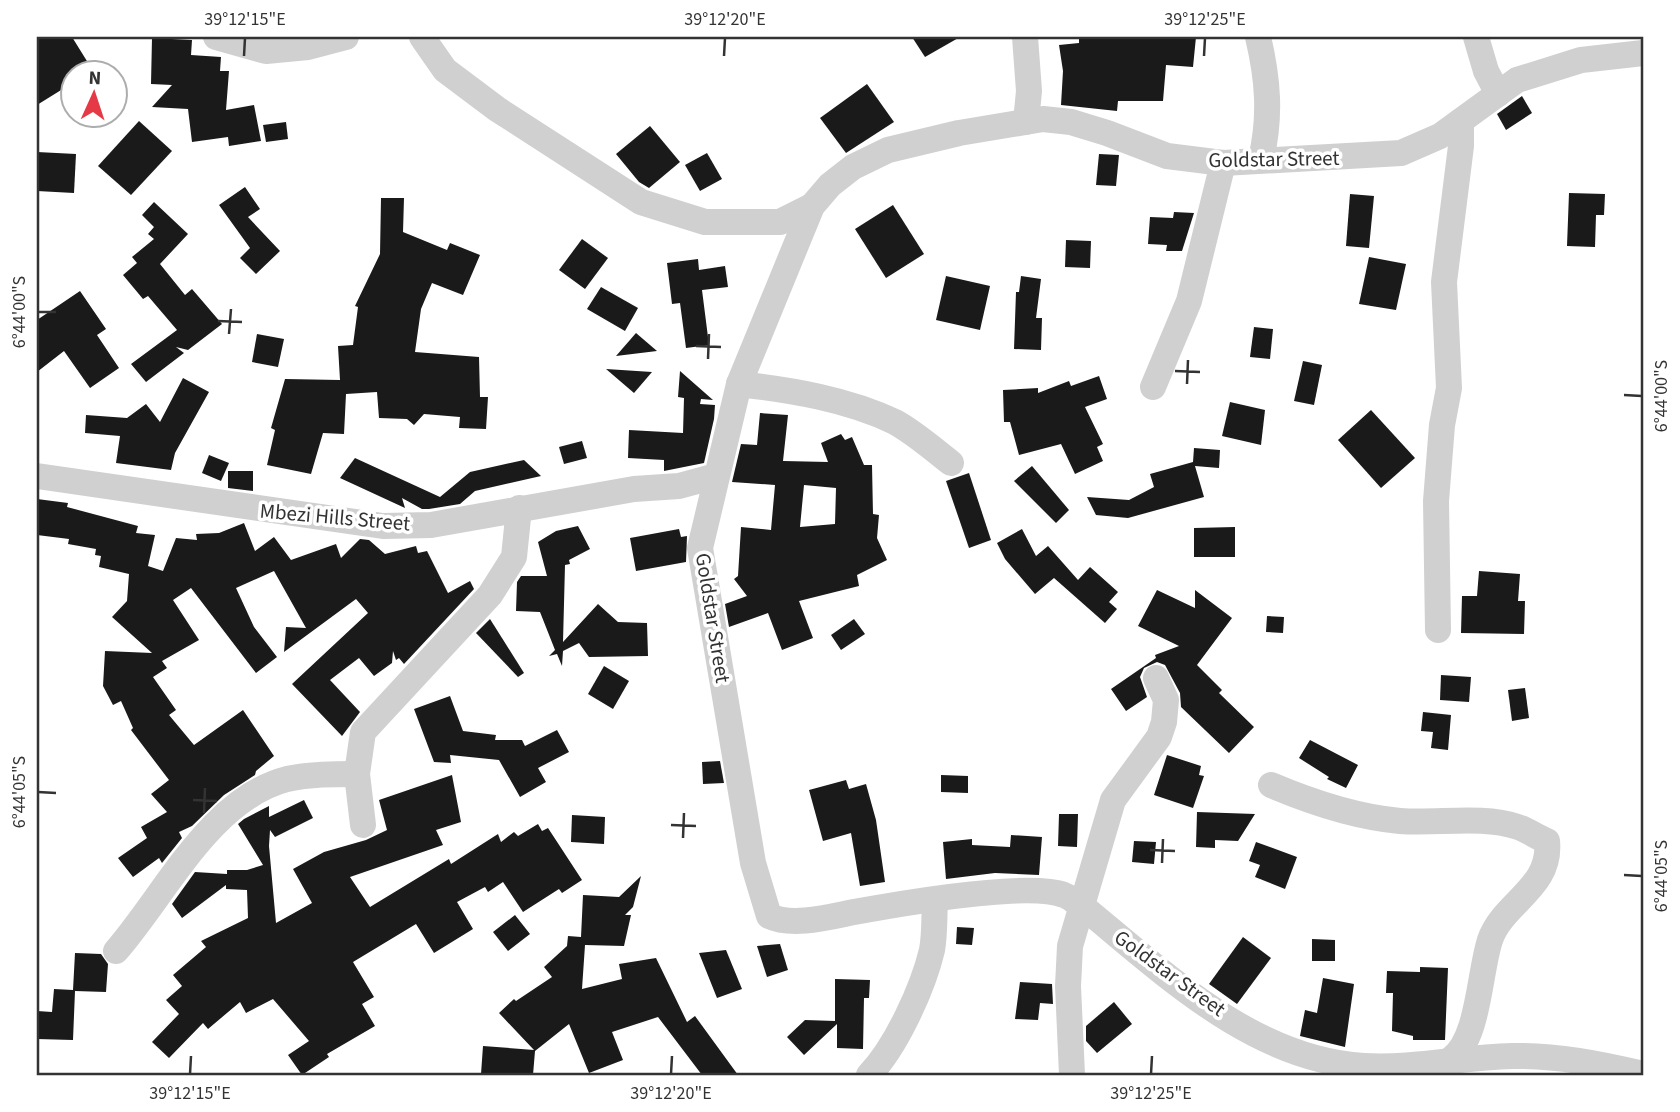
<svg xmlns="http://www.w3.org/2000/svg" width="1680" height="1112" viewBox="0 0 1680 1112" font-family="'Source Sans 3',sans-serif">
<rect width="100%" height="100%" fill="#fff"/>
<g fill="#1a1a1a" fill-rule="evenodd">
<polygon points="37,37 72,37 95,74 74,74 74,82 37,105"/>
<polygon points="912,37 960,37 925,57"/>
<polygon points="1079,37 1196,37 1193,67 1166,65 1163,101 1118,101 1117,111 1061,105 1063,71 1059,45 1079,43"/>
<polygon points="152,38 192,40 191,55 221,57 220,71 229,71 226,110 254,105 261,141 229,146 228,137 192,142 188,109 152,107 172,85 151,84"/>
<polygon points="867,84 894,122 846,153 820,118"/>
<polygon points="1522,96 1532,113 1506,130 1497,114"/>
<polygon points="139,121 172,151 131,195 98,166"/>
<polygon points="286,122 288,139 266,142 263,125"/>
<polygon points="650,126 680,162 649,188 639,182 616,154"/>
<polygon points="37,152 76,154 74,193 37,191"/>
<polygon points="707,153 722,179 700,191 685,165"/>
<polygon points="1099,154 1119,155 1116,186 1096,185"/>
<polygon points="245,187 260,209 248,217 280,251 256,274 240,258 250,248 219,205"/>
<polygon points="1569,193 1605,194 1604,215 1596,215 1595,247 1567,246"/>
<polygon points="1350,194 1374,196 1369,248 1346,246"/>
<polygon points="381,198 404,198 403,232 447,250 450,243 480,255 463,295 432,283 421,309 415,352 479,357 480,397 488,397 486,429 459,428 460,417 424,414 414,425 407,419 379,418 377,392 346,394 344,434 323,433 311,474 267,465 275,430 271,428 285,379 340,380 338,346 353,345 358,307 355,306 380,254"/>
<polygon points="154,202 188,234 160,264 185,295 192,289 222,324 188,350 176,347 184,353 146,382 131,364 177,330 148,296 143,299 123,275 137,263 132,257 154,239 148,234 154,227 142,215"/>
<polygon points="893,205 924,254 886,278 855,229"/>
<polygon points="1174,212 1194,213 1182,251 1166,251 1167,245 1148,244 1150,217 1173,218"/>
<polygon points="582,239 608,258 585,289 559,270"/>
<polygon points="1066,240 1091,241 1090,268 1065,267"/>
<polygon points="1369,257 1406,264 1396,310 1359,304"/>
<polygon points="698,259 699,270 725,266 728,287 702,290 709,345 686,348 680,303 672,304 667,263"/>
<polygon points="946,276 990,286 980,330 936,320"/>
<polygon points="1021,276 1041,279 1036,318 1042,318 1041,350 1014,349 1016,292 1019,292"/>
<polygon points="601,287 638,308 625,331 587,309"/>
<polygon points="80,291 106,329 97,335 119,368 90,388 64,351 37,372 37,320"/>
<polygon points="1254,327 1273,329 1270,359 1250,357"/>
<polygon points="636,333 657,351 616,356"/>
<polygon points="257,334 284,339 278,367 252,362"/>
<polygon points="1303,361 1322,365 1314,405 1294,401"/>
<polygon points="606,369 652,372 634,393"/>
<polygon points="680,371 713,400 701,399 700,404 715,405 714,419 704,463 664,471 664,460 628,458 629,430 683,433 684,398 678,397"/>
<polygon points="1099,376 1107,399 1085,407 1103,444 1097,447 1103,461 1075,474 1061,444 1019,455 1010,422 1004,422 1003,390 1038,388 1038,393 1069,381 1071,386"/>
<polygon points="183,378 209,392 175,453 171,470 116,463 120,436 85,433 86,415 127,418 146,404 160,422"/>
<polygon points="1230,402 1265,410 1261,445 1222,436"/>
<polygon points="1371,410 1415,458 1381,488 1338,440"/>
<path d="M760,413L788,415L783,461L828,462L821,443L841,434L845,440L852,437L864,465H872L873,514L879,515L877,538L887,560L857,575L859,586L799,601L813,638L782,650L768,613L729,627L725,604L747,596L734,579L738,576L741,527L771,530L775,485L732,482L741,444L757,445ZM804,485L836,488L835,524L800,527Z"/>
<polygon points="582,441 587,458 564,464 559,447"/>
<polygon points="1194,448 1220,450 1219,468 1195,466 1204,497 1128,518 1096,515 1087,497 1129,500 1154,487 1150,474 1193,462"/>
<polygon points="209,455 229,463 221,481 202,473"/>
<polygon points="355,458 440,497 470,472 524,460 541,476 475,491 460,504 429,509 422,509 402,498 405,508 340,478"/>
<polygon points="1032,466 1069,510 1056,523 1014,481"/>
<polygon points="228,471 253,471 253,491 228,488"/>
<polygon points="969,473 991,540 969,548 946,481"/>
<polygon points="37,499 68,503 67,507 138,526 136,533 155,535 148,566 163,571 176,538 197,540 196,534 219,533 244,523 255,551 274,537 291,560 336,544 341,558 360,539 369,540 385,554 416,546 418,553 427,551 448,593 470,581 474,589 404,664 399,658 396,660 393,651 392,663 374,676 359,658 330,680 360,712 342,736 292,684 368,613 356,599 284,652 286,627 306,628 274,571 236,588 254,627 277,657 256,673 191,588 173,600 199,640 162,661 167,668 153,677 176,710 169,715 194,745 243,710 274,756 256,771 255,775 224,795 192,826 179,832 182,838 162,863 159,858 133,877 118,858 147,838 141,827 167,812 151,794 169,780 131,730 133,728 121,701 113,705 103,686 105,651 152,653 112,617 127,601 129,574 99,567 101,556 95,555 96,549 68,544 69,539 37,535"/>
<polygon points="578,526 590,549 569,560 570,564 565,565 563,642 598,604 618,622 647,623 648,656 589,657 579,643 563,651 562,666 557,654 549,656 555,650 540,612 516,611 517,582 521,576 547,576 538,542 556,531"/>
<polygon points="1235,527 1235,557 1194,557 1194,528"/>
<polygon points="679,529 681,537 687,536 686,562 636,571 630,538"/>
<polygon points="1022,529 1036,556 1048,546 1078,580 1090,567 1118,592 1109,602 1117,609 1105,623 1054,578 1035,594 1005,559 997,543"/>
<polygon points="1479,571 1520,574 1518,601 1525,601 1524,634 1461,633 1462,596 1477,596"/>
<polygon points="1157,590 1195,608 1195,590 1232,618 1197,665 1222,690 1219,693 1254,727 1229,753 1181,707 1180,693 1165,665 1157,662 1144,668 1140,677 1147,697 1126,711 1111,689 1156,658 1155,655 1179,646 1138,626"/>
<polygon points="1267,616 1284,617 1283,633 1266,632"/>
<polygon points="490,619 524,673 518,677 476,633"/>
<polygon points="854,619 865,634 841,650 831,635"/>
<polygon points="604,666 629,681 613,709 588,694"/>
<polygon points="1441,675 1471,677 1469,702 1440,700"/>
<polygon points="1525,688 1529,718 1512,721 1508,690"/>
<polygon points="450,696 463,731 496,735 495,740 522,740 525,746 557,730 569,752 538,768 546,782 520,797 499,760 450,755 451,763 434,762 414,709"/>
<polygon points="1423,712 1451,715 1448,750 1431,748 1433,732 1421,731"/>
<polygon points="1310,740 1358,765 1346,788 1327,779 1329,777 1299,758"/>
<polygon points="1167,755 1201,766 1199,775 1204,776 1193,808 1154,795"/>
<polygon points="720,761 724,783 703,784 702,762"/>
<polygon points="452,775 461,822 436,830 443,845 350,877 370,907 449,859 451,864 498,834 501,842 514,832 518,836 538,824 542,831 548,828 582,880 562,893 559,889 523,912 503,882 488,892 485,887 457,902 473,929 434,953 416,924 353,962 374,997 362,1004 375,1026 327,1054 329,1057 302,1075 288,1055 309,1041 273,999 246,1013 240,1002 208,1029 203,1023 169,1058 152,1042 179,1014 166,1000 182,986 173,975 206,947 201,941 248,918 247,890 226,889 226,885 182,918 172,904 195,872 227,874 227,870 247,870 263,865 238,824 244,819 269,806 269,817 304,800 313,818 275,837 270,830 269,846 276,923 312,903 293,869 324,852 366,840 387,830 379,800"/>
<polygon points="941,775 968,776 968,793 941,792"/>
<polygon points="846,780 849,789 866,784 876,820 885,882 860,886 851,833 823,841 809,790"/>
<polygon points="1197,812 1255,814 1238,841 1215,840 1215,848 1196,847"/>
<polygon points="1059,814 1078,814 1077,847 1058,846"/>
<polygon points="572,815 605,817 604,844 571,842"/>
<polygon points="1011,835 1042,837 1039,875 995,873 946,879 943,842 972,839 972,845 1010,847"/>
<polygon points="1134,841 1156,842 1154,864 1132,862"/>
<polygon points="1256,842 1297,857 1285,889 1255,877 1260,865 1249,861"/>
<polygon points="641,876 633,907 625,915 631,915 624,946 585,945 582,989 622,979 619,964 656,958 687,1022 695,1016 738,1075 702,1075 658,1017 612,1032 623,1060 589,1073 569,1024 535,1051 533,1075 481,1074 483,1046 534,1050 499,1013 514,999 516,1001 552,977 544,967 567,946 568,936 581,937 583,895 619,897"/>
<polygon points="515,915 530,934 508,951 493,932"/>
<polygon points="957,927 974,928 972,945 956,944"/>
<polygon points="1243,937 1271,958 1237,1004 1209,984"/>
<polygon points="1312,939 1335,940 1335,961 1312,961"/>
<polygon points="780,944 788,970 767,977 757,946"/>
<polygon points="726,950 742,989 717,998 699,953"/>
<polygon points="75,953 101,954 108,964 106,992 75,991 73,1040 37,1039 37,1011 52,1012 54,989 73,990"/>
<polygon points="1420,967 1448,968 1445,1040 1413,1040 1413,1036 1392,1031 1393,993 1386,993 1387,971 1420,972"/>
<polygon points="1323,978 1354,984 1345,1047 1300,1036 1305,1010 1317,1013"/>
<polygon points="835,979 870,980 869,998 864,998 863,1049 837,1048 837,1024 804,1055 787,1037 805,1020 835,1021"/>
<polygon points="1020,982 1052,984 1053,1004 1040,1003 1038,1020 1015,1019"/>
<polygon points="1114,1002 1132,1024 1097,1053 1086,1041 1086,1026"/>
</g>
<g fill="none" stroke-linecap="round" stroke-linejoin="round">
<g stroke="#d0d0d0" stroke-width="26">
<polyline points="216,37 266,51 308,47 346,37"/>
<polyline points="422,37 445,70 497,109 641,202 705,222 780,222 812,206"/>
<polyline points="1025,37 1029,91 1026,122"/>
<path d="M1258,37C1268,79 1271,117 1261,159"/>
<polyline points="1476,37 1486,71 1498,94"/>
<path d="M1643,53L1581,60L1517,80L1440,136L1401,153L1223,163L1167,156L1107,133L1071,122L1043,119L959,133L888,150L853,167L830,185L812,206L739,384L700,548L753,863L769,916C792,927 829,917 854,912C898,904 1026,881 1064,895C1070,897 1076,903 1082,906C1163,972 1253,1060 1364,1066C1413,1069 1463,1057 1512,1056C1556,1055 1601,1064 1643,1074"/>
<path d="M739,384C791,390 847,399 895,422C915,433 933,449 951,463"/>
<polyline points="1153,387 1189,301 1223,163"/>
<polyline points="37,476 383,526 431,525 634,489 679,486 716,476"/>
<polyline points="1438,630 1436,501 1442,425 1449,388 1444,282 1461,146 1461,121"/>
<path d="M1271,785C1311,802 1357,817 1400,821C1438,824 1481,815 1518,827C1527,830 1537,837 1547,841C1552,888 1503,902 1490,940C1479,974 1479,1039 1451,1059"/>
<polyline points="363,825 357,774 363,732 490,595 514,557 519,508"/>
<path d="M116,951C165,895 210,799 287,779C310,774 334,774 357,774"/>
<path d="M869,1075C896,1047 923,988 932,950C935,934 934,917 935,901"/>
<polyline points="1072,1075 1068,986 1070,946 1113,800 1159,737 1164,722 1166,700 1156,678"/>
</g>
</g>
<path fill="none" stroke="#333" stroke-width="2.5" d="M244,56L245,38M724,56L725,38M1204,56L1205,38M38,312H56M218,321L242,322M229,334L231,309M696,346L721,347M708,359L709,334M1175,371L1200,372M1187,384L1188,360M1624,395L1642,396M38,792L56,793M193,800L217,801M204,813L205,788M671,825L696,826M683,838L684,813M1150,850L1175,851M1162,863L1163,839M1624,875L1642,876M190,1074L191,1056M671,1074L672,1056M1151,1074L1152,1056"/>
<g text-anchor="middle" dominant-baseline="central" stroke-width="7" stroke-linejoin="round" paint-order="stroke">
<g font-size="21" fill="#333" stroke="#fff">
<text transform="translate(1274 159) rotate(-1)">Goldstar Street</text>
<text transform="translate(335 517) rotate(5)">Mbezi Hills Street</text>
<text transform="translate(713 618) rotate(81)">Goldstar Street</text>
<text transform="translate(1170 973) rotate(36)">Goldstar Street</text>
</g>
</g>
<rect width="1680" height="1112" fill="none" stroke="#ffffff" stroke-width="77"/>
<g transform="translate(94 94) rotate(3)"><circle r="33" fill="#ffffff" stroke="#adadad" stroke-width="2"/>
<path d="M0-5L12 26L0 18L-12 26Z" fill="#e63946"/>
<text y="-10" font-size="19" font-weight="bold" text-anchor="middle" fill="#333333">N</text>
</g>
<rect x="38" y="38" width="1604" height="1036" fill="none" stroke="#333" stroke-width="2.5"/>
<g font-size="18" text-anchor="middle" fill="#333">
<text x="245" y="25">39°12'15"E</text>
<text x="725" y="25">39°12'20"E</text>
<text x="1205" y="25">39°12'25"E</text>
<text transform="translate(19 312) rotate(-90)" y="6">6°44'00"S</text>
<text transform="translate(1661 396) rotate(-90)" y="6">6°44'00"S</text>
<text transform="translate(19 792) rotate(-90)" y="6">6°44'05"S</text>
<text transform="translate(1661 876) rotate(-90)" y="6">6°44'05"S</text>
<text x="190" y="1099">39°12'15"E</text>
<text x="671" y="1099">39°12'20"E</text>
<text x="1151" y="1099">39°12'25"E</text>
</g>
</svg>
